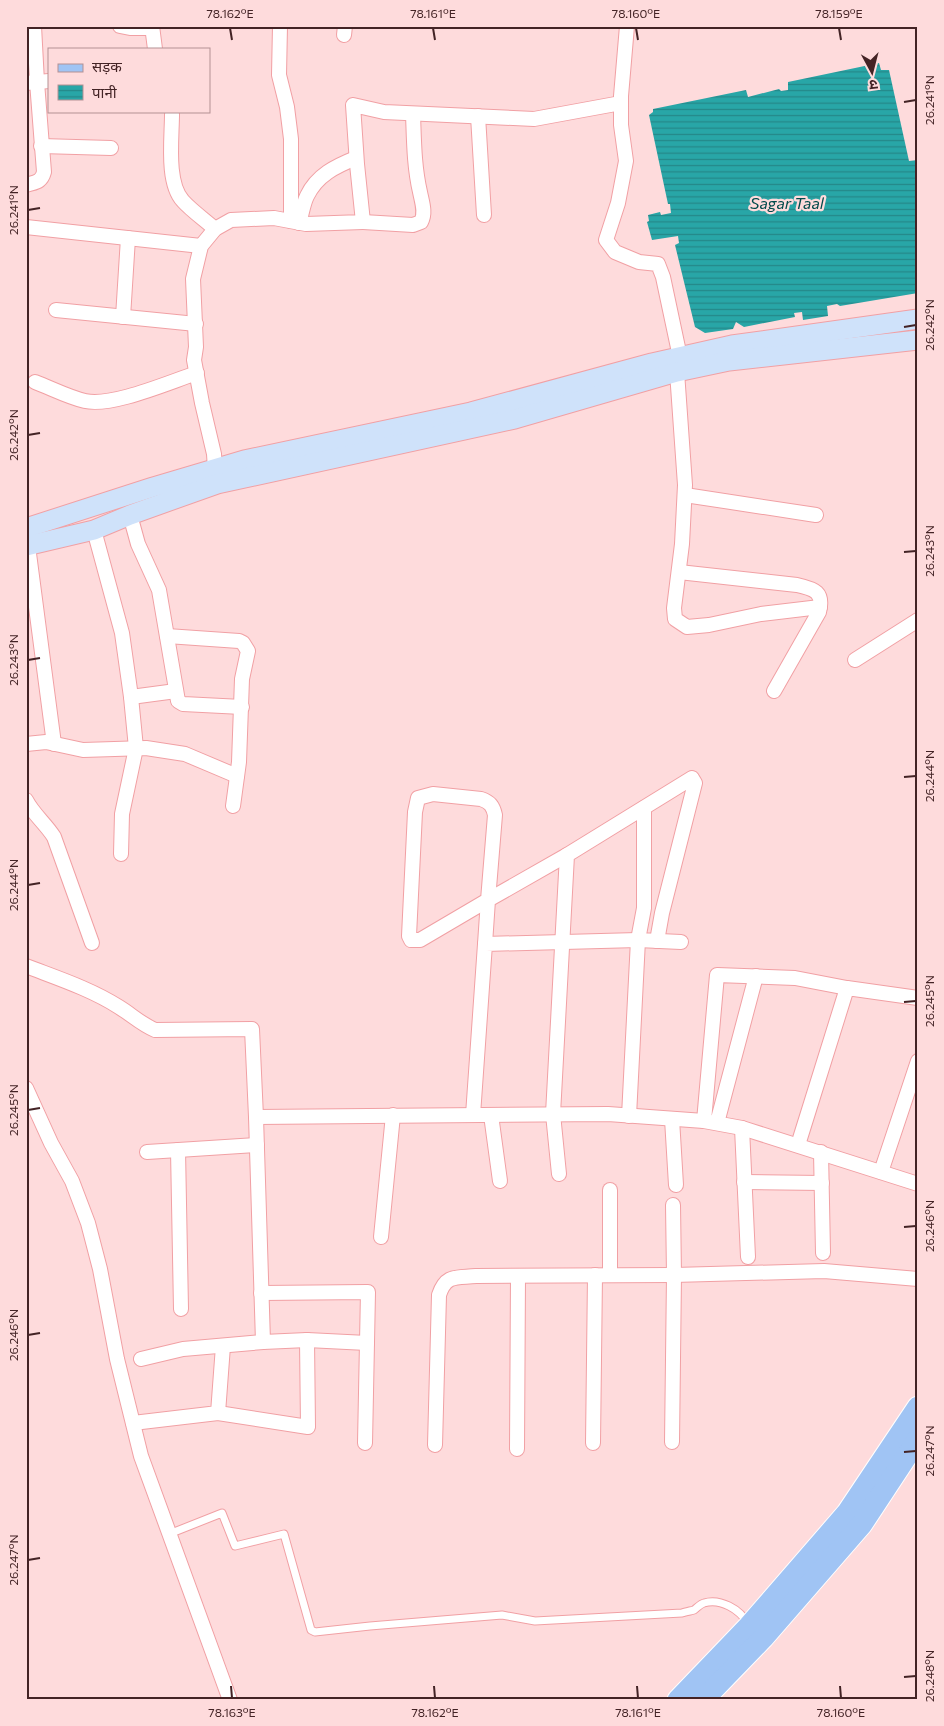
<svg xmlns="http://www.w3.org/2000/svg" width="944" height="1726" viewBox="0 0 944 1726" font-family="Commissioner,'Noto Sans Devanagari',sans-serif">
<defs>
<pattern id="water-rules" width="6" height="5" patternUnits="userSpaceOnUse" patternTransform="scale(1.25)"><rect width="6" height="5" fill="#28a6a7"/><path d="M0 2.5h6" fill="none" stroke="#248788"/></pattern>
</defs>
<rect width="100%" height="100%" fill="#fedbdc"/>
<polygon fill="url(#water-rules)" points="879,63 881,70 889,70 909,161 918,160 918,189 916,190 918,200 918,293 840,306 837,304 827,306 828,316 803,320 802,312 794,313 795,317 744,327 736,322 733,329 705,333 695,327 675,245 679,243 678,236 652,240 647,222 649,221 648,215 660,212 661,215 671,213 670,204 668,204 649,115 653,112 653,109 746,90 748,97 779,89 781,91 788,90 788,82"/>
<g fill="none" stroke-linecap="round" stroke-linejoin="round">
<defs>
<path id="lane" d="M169,1534L222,1513L235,1546L284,1534L311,1630L315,1632L370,1626L502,1615L535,1621L682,1613C685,1612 690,1611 694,1610C697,1608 700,1604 704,1603C720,1598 740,1609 748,1624"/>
<g id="street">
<polyline points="120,26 130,28 151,28"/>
<polyline points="152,26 155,49"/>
<polyline points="280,26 279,75 287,107 291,139 291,221"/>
<polyline points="627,26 621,96 621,125 626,161 618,203 606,240 615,252 639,262 658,264 663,277 680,357"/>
<polyline points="344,35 345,26"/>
<polyline points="26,83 49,81"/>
<path d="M172,114C172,138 166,183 183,201C192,211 205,220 215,229"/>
<polyline points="478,116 484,215"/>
<polyline points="41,146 111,148"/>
<path d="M26,185C35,182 41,183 44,172L37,82L34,26"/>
<path d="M363,222L413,225L421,222C426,213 422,202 420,192C414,166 414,140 413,114"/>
<path d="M299,223C302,214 303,204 307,196C317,175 336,166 356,158"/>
<polyline points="26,227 201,246"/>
<polyline points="56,310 196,324"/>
<polyline points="123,317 128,238"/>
<polyline points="677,372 685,485 682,544 674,608 675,619 687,627 709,625 761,614 820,607"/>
<path d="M35,382C51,388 68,397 85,401C113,407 169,382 197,373"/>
<polyline points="215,469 214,454 202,403 194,360 196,347 193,279 201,246 215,229 231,220 274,218 306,224 363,222 357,164 353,105 384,112 534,119 621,103"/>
<polyline points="685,495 816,515"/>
<polyline points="130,515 138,544 159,590 178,701 183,704 242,707"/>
<polyline points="94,530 122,633 131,697 136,748 122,814 121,854"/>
<polyline points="28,546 54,744"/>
<path d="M679,572L797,585C815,589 824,592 819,612L774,691"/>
<polyline points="167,636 239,641 243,643 248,651 242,679 239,762 233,806"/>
<polyline points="855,660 918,620"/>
<polyline points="131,697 176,691"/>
<polyline points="26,744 46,742 83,750 146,748 185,754 237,776"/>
<path d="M433,794L481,799C490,802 493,806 495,815L488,900L420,940H411L409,936L415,812L418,798Z"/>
<path d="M26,800C33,814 46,824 54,837L92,943"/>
<polyline points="644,808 644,908 638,940 681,942"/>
<polyline points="485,944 488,900 567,855"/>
<path d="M26,966C57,978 91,989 119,1007C132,1015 141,1024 155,1030L252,1029L256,1117L263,1342"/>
<polyline points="26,1088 51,1143 72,1181 88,1223 100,1269 117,1359 141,1456 230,1700"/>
<polyline points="473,1115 485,944 638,940 629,1116"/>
<polyline points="491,1115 500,1181"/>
<polyline points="256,1117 608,1114 704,1121 742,1128 918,1184"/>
<polyline points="672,1119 676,1185"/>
<polyline points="704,1121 717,975 795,978 847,988"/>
<polyline points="717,1123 756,976"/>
<polyline points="742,1128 748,1257"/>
<polyline points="798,1145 847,988 918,998"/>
<polyline points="178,1150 181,1309"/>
<polyline points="147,1152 257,1145"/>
<polyline points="821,1152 823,1253"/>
<polyline points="881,1172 918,1061"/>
<polyline points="559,1174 553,1114 567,855 692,778 695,783 662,913 657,941"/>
<polyline points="744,1182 822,1183"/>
<polyline points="381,1237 393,1115"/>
<polyline points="610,1275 610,1190"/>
<polyline points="261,1293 368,1292 365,1443"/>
<polyline points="141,1359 183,1349 263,1342 307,1340 367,1343"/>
<polyline points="218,1413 308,1427 307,1340"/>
<polyline points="133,1423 218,1413 223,1346"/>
<polyline points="672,1442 674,1275 673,1205"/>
<polyline points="593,1443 595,1275"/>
<path d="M435,1445L439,1295C446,1274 456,1278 476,1276L674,1275L824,1271L918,1279"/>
<polyline points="517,1449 518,1276"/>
</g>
<g id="secondary">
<polyline points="26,528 153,487 244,460 471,412 652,363 732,345 918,319"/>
<polyline points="26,546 94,530 130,515 217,484 515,419 677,372 729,361 918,340"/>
</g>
<g id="primary">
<polyline points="678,1700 749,1626 847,1513 918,1407"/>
<polyline points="703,1700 763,1638 862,1524 918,1439"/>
</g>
</defs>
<use href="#lane" stroke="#f1a0a4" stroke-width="9"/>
<use href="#street" stroke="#f1a0a4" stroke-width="16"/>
<use href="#secondary" stroke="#f1a0a4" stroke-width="21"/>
<use href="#primary" stroke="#fff" stroke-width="23"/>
<use href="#lane" stroke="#fff" stroke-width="7"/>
<use href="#street" stroke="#fff" stroke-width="14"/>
<use href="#secondary" stroke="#cfe2fa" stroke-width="19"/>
<use href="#primary" stroke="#a0c4f4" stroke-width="21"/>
</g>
<path fill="none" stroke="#432325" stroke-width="2" d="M230,28L232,40M433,28L435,40M636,28L638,40M839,28L841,40M904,102L916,100M28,210L40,208M904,327L916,325M28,435L40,433M904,552L916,551M28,660L40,658M904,777L916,776M28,885L40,883M904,1002L916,1001M28,1110L40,1108M904,1227L916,1226M28,1335L40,1333M904,1452L916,1451M28,1560L40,1558M904,1677L916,1676M231,1686L232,1698M434,1686L435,1698M637,1686L638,1698M840,1686L841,1698"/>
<g text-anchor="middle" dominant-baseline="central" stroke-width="4.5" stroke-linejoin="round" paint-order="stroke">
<g font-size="16" font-style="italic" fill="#004a4b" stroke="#fedbdc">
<text x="787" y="202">Sagar Taal</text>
</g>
</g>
<rect width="944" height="1726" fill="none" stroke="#fedbdc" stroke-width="55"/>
<rect x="48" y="48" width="162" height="65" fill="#fedbdc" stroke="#b39193"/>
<rect x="58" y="64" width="25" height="8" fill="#a0c4f4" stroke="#b39193"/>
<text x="92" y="72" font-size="15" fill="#432325">सड़क</text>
<rect x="58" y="85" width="25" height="15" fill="url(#water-rules)" stroke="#b39193"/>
<text x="92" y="98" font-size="15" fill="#432325">पानी</text>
<g transform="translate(872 72) rotate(173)" stroke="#fedbdc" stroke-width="4" paint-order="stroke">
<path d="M0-4L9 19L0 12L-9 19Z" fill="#432325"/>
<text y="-8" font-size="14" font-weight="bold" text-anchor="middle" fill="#432325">उ</text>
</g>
<rect x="28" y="28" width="888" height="1670" fill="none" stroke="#432325" stroke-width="2"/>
<g font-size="12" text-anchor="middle" fill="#432325">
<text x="230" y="18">78.162°E</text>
<text x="433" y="18">78.161°E</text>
<text x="636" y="18">78.160°E</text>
<text x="839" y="18">78.159°E</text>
<text transform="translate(930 100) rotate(-90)" y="4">26.241°N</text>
<text transform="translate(14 210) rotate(-90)" y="4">26.241°N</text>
<text transform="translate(930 325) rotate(-90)" y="4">26.242°N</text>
<text transform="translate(14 435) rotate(-90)" y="4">26.242°N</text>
<text transform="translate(930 551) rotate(-90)" y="4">26.243°N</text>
<text transform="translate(14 660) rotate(-90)" y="4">26.243°N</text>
<text transform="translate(930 776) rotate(-90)" y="4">26.244°N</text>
<text transform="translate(14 885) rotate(-90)" y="4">26.244°N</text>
<text transform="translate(930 1001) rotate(-90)" y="4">26.245°N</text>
<text transform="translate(14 1110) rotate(-90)" y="4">26.245°N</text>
<text transform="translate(930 1226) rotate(-90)" y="4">26.246°N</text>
<text transform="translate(14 1335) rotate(-90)" y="4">26.246°N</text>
<text transform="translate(930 1451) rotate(-90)" y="4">26.247°N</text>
<text transform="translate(14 1560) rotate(-90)" y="4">26.247°N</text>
<text transform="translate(930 1676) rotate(-90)" y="4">26.248°N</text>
<text x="232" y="1717">78.163°E</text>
<text x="435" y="1717">78.162°E</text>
<text x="638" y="1717">78.161°E</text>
<text x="841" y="1717">78.160°E</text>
</g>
</svg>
